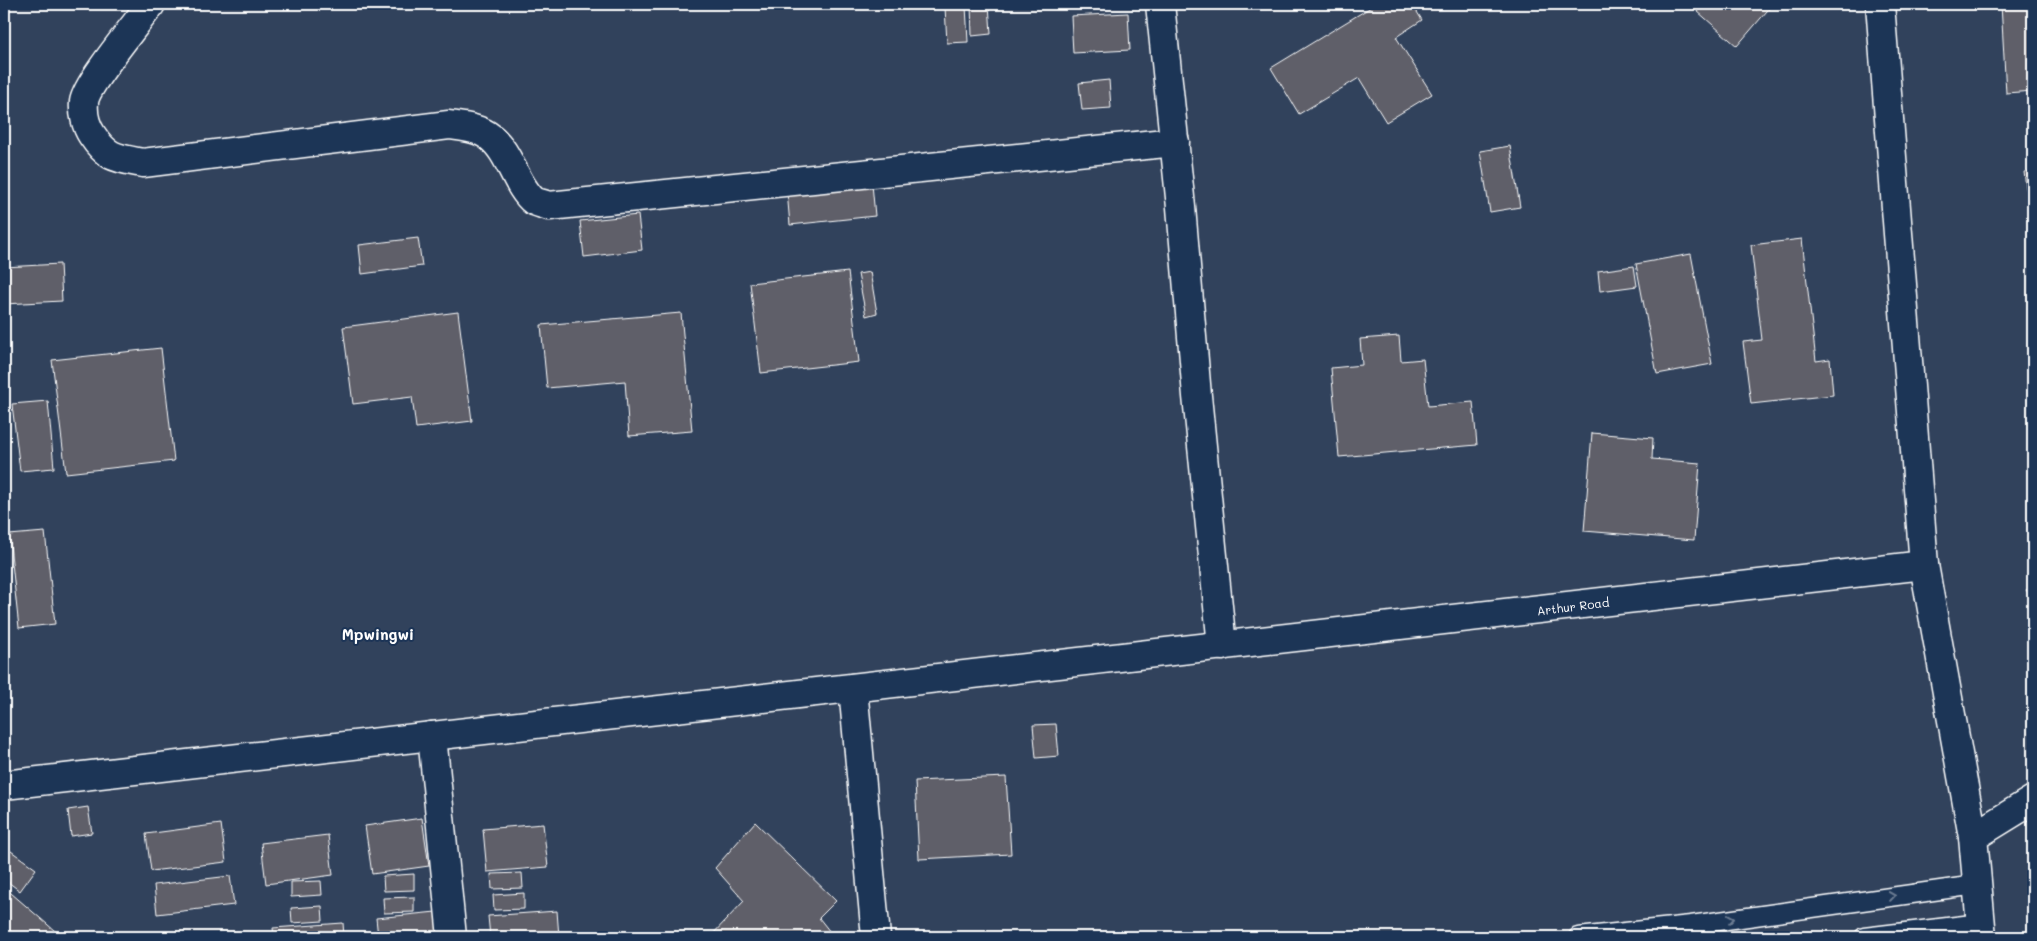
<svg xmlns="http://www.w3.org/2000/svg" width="2037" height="941" viewBox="0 0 2037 941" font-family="Mali,sans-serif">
<rect width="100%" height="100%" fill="#31425c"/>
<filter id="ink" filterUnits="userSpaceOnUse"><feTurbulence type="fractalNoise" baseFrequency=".02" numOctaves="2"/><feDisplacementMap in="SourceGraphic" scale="10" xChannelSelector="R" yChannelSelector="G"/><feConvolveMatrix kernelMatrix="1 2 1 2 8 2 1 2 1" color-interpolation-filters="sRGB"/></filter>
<g filter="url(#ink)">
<g fill="#5f5f69" stroke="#fff">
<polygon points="971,4 989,4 991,34 972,36"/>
<polygon points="1376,4 1412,4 1422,20 1396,37 1432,94 1386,122 1359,78 1299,114 1271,68"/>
<polygon points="1689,4 1773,4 1737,46"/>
<polygon points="2001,4 2033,4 2033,91 2006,93"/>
<polygon points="966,6 968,42 947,43 945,7"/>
<polygon points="1128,13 1130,50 1073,53 1071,16"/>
<polygon points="1109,80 1111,108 1082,110 1079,83"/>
<polygon points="1510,146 1520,207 1490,212 1480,151"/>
<polygon points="2033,170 2033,239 2024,172"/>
<polygon points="872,184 875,216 790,225 787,191"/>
<polygon points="638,215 642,250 584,257 580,221"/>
<polygon points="418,238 422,266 362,274 359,245"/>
<polygon points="1802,239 1816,361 1830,359 1833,395 1751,404 1743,342 1762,340 1751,245"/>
<polygon points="1691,254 1712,364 1657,374 1636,264"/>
<polygon points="60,264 62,301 4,304 4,267"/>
<polygon points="1634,266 1637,286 1600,291 1598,271"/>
<polygon points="848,272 859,362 761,373 750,283"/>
<polygon points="870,272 877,313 866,316 858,274"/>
<polygon points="458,312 472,421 416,428 412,397 353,404 343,327"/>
<polygon points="681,313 692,431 629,436 625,381 547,388 541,325"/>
<polygon points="1399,336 1401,361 1423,359 1428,406 1473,402 1477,445 1339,457 1331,368 1362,365 1360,339"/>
<polygon points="161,348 174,461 66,473 52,360"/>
<polygon points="48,401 54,468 20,471 12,404"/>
<polygon points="1592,433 1653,438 1652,459 1700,463 1694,540 1584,531"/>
<polygon points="45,532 55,624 19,628 9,535"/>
<polygon points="2033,585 2033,600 2026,590"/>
<polygon points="1056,724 1059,756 1036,758 1033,725"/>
<polygon points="1006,777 1011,854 919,859 915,781"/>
<polygon points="88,807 92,833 71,836 68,810"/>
<polygon points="422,818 429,866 372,874 365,826"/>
<polygon points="755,822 836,901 819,918 834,937 710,937 744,901 715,868"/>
<polygon points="221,824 226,862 151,871 146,834"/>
<polygon points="543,824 548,867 487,872 483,829"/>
<polygon points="328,835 333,875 266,884 261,843"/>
<polygon points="4,846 36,869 20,891 4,879"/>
<polygon points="522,873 523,888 492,889 491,874"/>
<polygon points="414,874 414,890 384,891 383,876"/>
<polygon points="230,876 234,905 157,914 154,885"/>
<polygon points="321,881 322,895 291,897 291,882"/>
<polygon points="4,887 62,937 4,937"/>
<polygon points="524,893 524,909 494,910 493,895"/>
<polygon points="414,897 414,912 384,913 383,898"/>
<polygon points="322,906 323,921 292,923 291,908"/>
<polygon points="557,911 559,937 490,937 488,916"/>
<polygon points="436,912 438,937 378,937 376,918"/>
<polygon points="343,923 344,937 274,937 273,928"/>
</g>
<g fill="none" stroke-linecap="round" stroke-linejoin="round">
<defs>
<g id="lane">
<polyline points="1578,937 1691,925 1976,885"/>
<polyline points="1864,937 1981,923"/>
</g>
<g id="street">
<path d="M151,4C138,22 86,84 84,102C83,113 86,126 92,135C107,158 116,158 143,163L449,125C463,127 479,128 490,137C510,152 516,187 534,201C538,203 544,204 549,206L1175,142"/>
<polyline points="1160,4 1181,207 1197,396 1222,646"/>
<polyline points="1880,4 1924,565 1973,837 1982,937"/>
<polyline points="853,688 876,937"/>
<polyline points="432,736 452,937"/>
<polyline points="4,785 1924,565"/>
<polyline points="1973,837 2033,800"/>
</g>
</defs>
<use href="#lane" stroke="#fff" stroke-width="21"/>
<use href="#street" stroke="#fff" stroke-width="31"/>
<use href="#lane" stroke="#1d3557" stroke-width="18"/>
<use href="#street" stroke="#1d3557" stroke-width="28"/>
</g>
<defs><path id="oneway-chevron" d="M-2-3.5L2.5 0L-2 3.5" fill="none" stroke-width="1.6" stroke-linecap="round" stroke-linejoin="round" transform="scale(1.25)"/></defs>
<g stroke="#6c7c92">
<use href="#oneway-chevron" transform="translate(1892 896) rotate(-8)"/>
<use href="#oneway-chevron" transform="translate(1731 919) rotate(-8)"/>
</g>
</g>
<g text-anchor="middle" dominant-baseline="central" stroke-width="4" stroke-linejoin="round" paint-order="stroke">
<g font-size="12" fill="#fff" stroke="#1d3557">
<text transform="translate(1573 606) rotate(-7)">Arthur Road</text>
</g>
<g font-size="15" font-weight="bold" fill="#fff" stroke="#1d3557">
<text x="378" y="634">Mpwingwi</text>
</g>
</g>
<rect width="2037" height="941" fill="none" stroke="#1d3557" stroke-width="20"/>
<rect x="10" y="10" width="2017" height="921" fill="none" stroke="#fff" stroke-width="2" filter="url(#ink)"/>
</svg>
